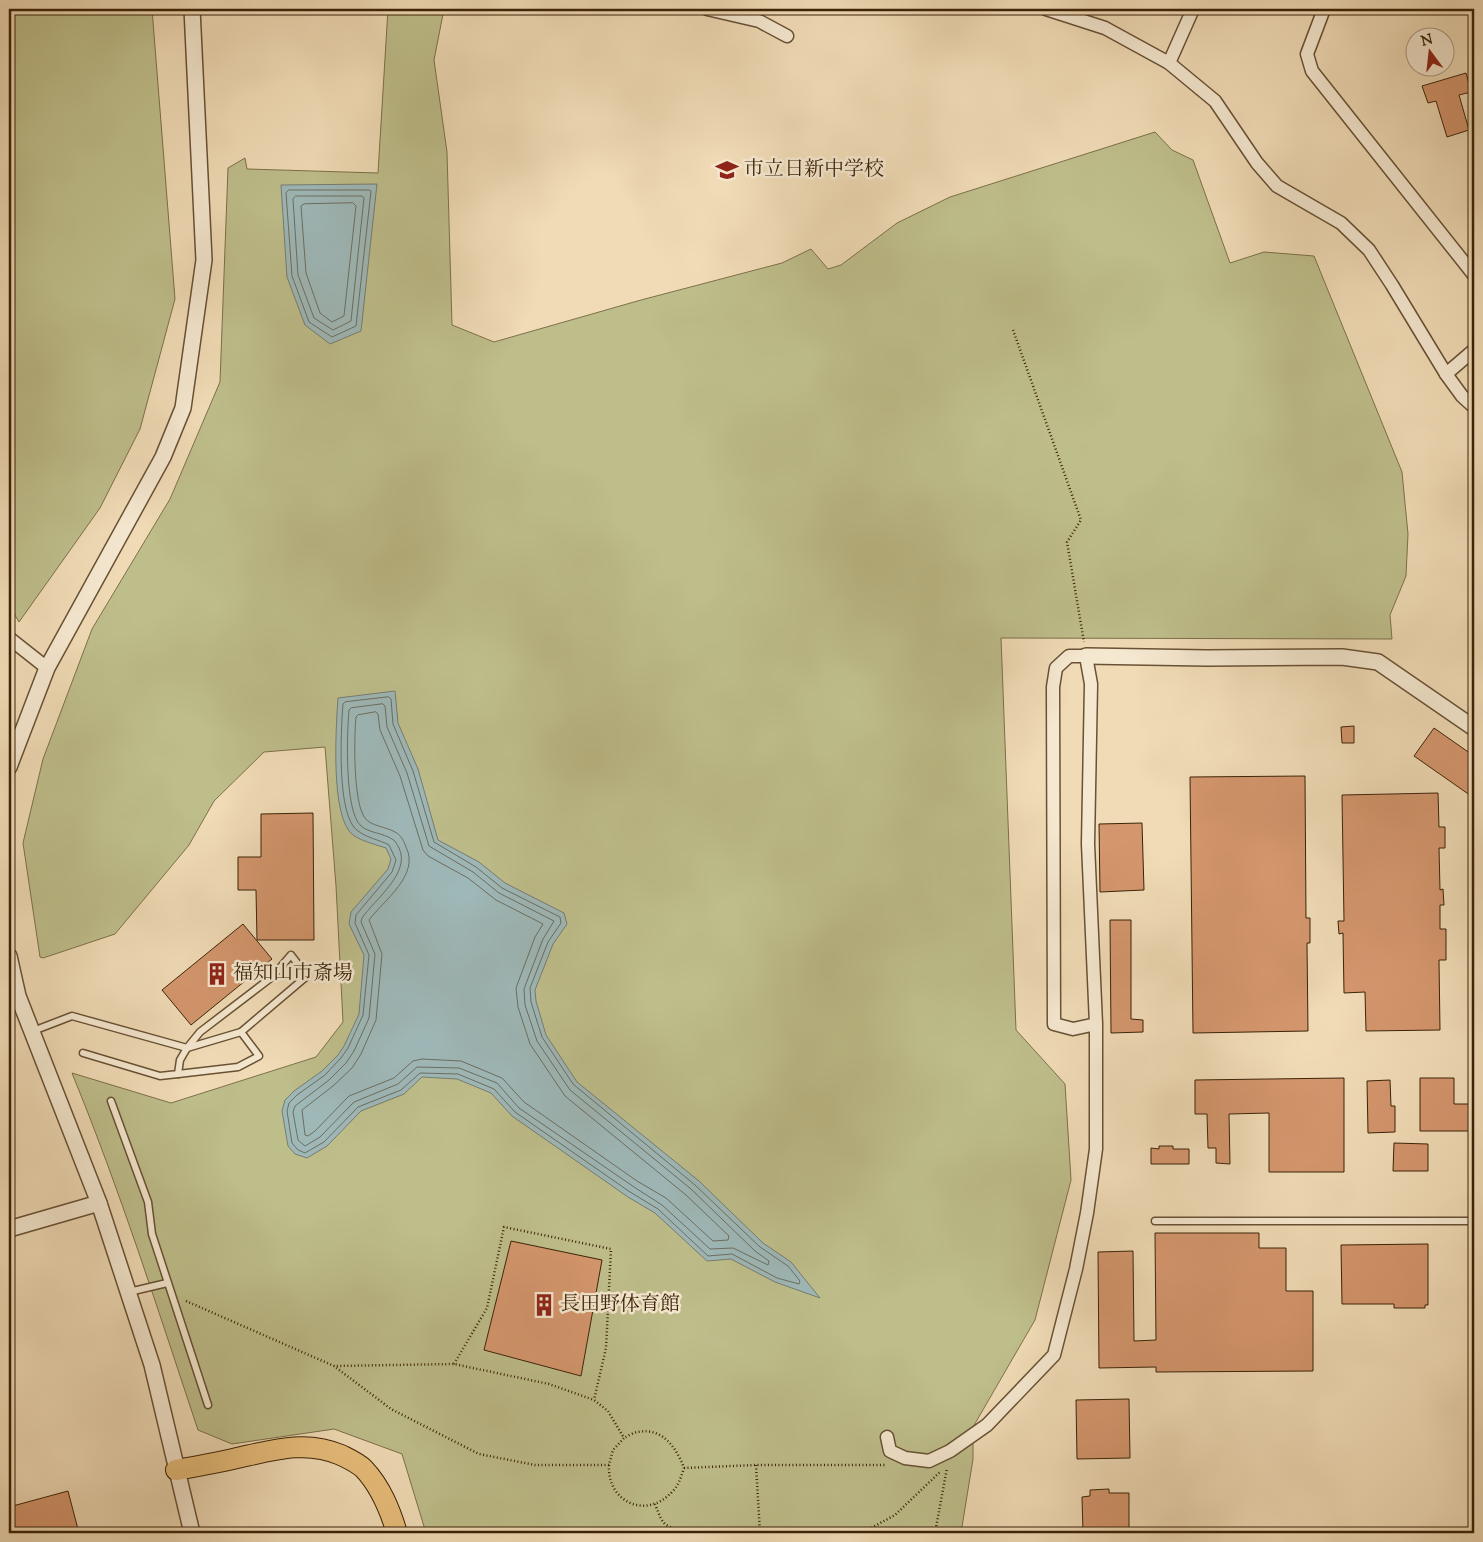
<svg xmlns="http://www.w3.org/2000/svg" width="1483" height="1542" viewBox="0 0 1483 1542" font-family="'Sorts Mill Goudy','Noto Serif JP',serif">
<rect width="100%" height="100%" fill="#f0dbb6"/>
<filter id="stains"><feTurbulence type="fractalNoise" baseFrequency=".004" numOctaves="4"/><feColorMatrix values="0 0 0 0 .2 0 0 0 0 .09 0 0 0 0 .02 0 0 0 .5 -.17"/></filter>
<radialGradient id="worn" r=".72"><stop offset=".6" stop-color="#630" stop-opacity="0"/><stop offset="1" stop-color="#630" stop-opacity=".3"/></radialGradient>
<g fill="#bebe8b" stroke="#7c704a">
<polygon points="9,9 152,9 175,299 140,429 100,508 19,622 9,605"/>
<path d="M388,9H444L434,60L447,152L452,325L494,342L641,300L782,263L811,249L828,269L841,265L897,223L950,197L1155,132L1172,150L1193,160L1230,263L1264,252L1314,256L1402,472L1408,534L1406,576L1390,615L1392,639L1001,638L1016,1030L1065,1084L1071,1180L1035,1320L973,1427V1459L961,1533H426L402,1454L334,1429L232,1444L198,1430C158,1310 120,1190 72,1073L171,1103L316,1057L343,1022L336,886L325,747L264,752L214,801L189,845L115,934L43,958L40,957L23,843L43,759L92,629L170,499L220,382L228,168L245,158L247,169L378,173Z"/>
</g>
<g fill="#9eb8b8" stroke="#767c72">
<polygon points="377,184 361,331 330,344 305,325 287,277 281,185"/>
<path d="M395,691L398,723L418,769L438,840L479,862L505,883L564,913L567,924L553,944L535,990L536,1001L546,1035L577,1082L699,1181L763,1243L791,1262L820,1298L775,1282L731,1259L707,1261L655,1213L628,1197L512,1116L491,1093L457,1079L422,1077L404,1094L361,1111L327,1146L307,1158L295,1154L288,1146L282,1111L285,1100L294,1091L322,1071L338,1055L344,1046L359,1014L364,955L349,924L351,912L388,869L391,859L386,848C377,845 361,841 353,835C330,818 336,726 338,698Z"/>
</g>
<g fill="none" stroke-linecap="round" stroke-linejoin="round">
<g stroke="#6c6e60" stroke-width="1">
<polygon points="289,190 369,190 371,191 356,326 332,337 309,322 292,276 286,193"/>
<polygon points="296,196 362,196 364,198 351,321 333,330 314,318 298,275 293,199"/>
<polygon points="353,203 356,206 344,316 332,322 320,313 306,273 301,206 304,204"/>
<path d="M389,697L391,699L393,724L413,771L434,842L476,867L502,888L560,917L561,923L548,942L530,988L531,1002L542,1037L573,1084L695,1185L760,1247L788,1266L800,1281L799,1284L777,1278L732,1254L708,1256L658,1209L630,1192L515,1112L494,1089L458,1074L420,1073L401,1090L358,1107L324,1142L305,1153L298,1150L292,1143L287,1111L289,1103L297,1095L325,1075L341,1058L348,1048L363,1015L369,955L355,923L356,915L392,872L396,860L389,845C380,840 367,838 358,831C336,817 341,729 343,704L345,702Z"/>
<path d="M383,704L385,706L387,727L407,773L429,846L473,872L499,893L554,921L543,939L524,989L525,1005L537,1041L570,1090L691,1189L755,1251L769,1261L768,1265L733,1248L710,1249L662,1205L634,1187L519,1108L497,1083L459,1068L417,1067L398,1084L354,1102L320,1137L305,1146L298,1140L293,1112L295,1106L329,1080L346,1063L354,1051L369,1018L375,954L361,922L362,918C375,899 411,873 399,848C397,845 396,841 392,839C383,833 369,833 361,826C344,811 347,732 349,710L351,708Z"/>
<path d="M376,712L378,714L380,730L400,776L423,850L428,856L468,878L496,900L543,924L535,937L516,988L518,1007L530,1044L565,1096L686,1195L729,1236L728,1240L713,1241L666,1198L637,1181L524,1102L502,1078L461,1061L422,1059L413,1061L394,1078L349,1096L315,1131L308,1136L305,1135L302,1110L333,1086L352,1068L361,1054L376,1020L382,954L369,920C384,900 420,875 406,847C404,841 401,835 395,832C387,827 370,826 365,818C353,803 354,737 356,717L358,715Z"/>
</g>
</g>
<g fill="#d4966d" stroke="#3b2308">
<polygon points="1466,73 1471,92 1459,95 1469,130 1447,137 1436,101 1428,103 1422,86"/>
<polygon points="1354,726 1354,743 1342,743 1341,727"/>
<polygon points="1434,728 1474,756 1474,798 1414,756"/>
<polygon points="1305,776 1306,918 1310,918 1310,943 1307,943 1308,1031 1193,1033 1190,777"/>
<polygon points="1438,793 1439,827 1445,827 1445,848 1439,848 1440,890 1443,889 1444,905 1440,905 1440,929 1446,929 1446,960 1439,960 1440,1030 1366,1031 1365,992 1344,993 1343,933 1339,934 1338,921 1344,921 1342,795"/>
<polygon points="313,813 314,940 257,940 256,890 238,890 238,857 261,857 261,814"/>
<polygon points="1142,823 1144,890 1100,892 1099,824"/>
<polygon points="1110,920 1131,920 1131,1019 1143,1020 1143,1032 1111,1033"/>
<polygon points="243,924 272,959 191,1025 162,990"/>
<polygon points="1344,1078 1344,1172 1269,1172 1269,1113 1229,1114 1230,1164 1216,1163 1216,1148 1208,1148 1207,1114 1195,1114 1195,1080"/>
<polygon points="1420,1078 1454,1078 1454,1104 1474,1104 1474,1131 1420,1131"/>
<polygon points="1390,1080 1391,1106 1395,1106 1395,1132 1368,1133 1367,1081"/>
<polygon points="1394,1143 1428,1144 1428,1171 1393,1171"/>
<polygon points="1159,1146 1173,1146 1173,1149 1189,1149 1189,1164 1151,1164 1151,1148 1159,1149"/>
<polygon points="1155,1233 1259,1233 1259,1248 1286,1248 1286,1291 1313,1291 1313,1371 1156,1372 1156,1367 1099,1368 1098,1252 1133,1251 1134,1341 1156,1340"/>
<polygon points="511,1241 602,1260 581,1376 484,1350"/>
<polygon points="1428,1244 1428,1305 1425,1305 1425,1308 1394,1308 1394,1304 1342,1304 1341,1245"/>
<polygon points="1129,1399 1130,1458 1077,1459 1076,1400"/>
<polygon points="1109,1489 1109,1493 1129,1493 1129,1533 1083,1533 1082,1497 1090,1496 1090,1490"/>
<polygon points="68,1491 79,1533 9,1533 9,1507"/>
</g>
<g fill="none" stroke-linecap="round" stroke-linejoin="round">
<defs>
<g id="service">
<polyline points="33,1031 72,1016 187,1048 180,1060 178,1074 160,1076 83,1053"/>
<polyline points="187,1048 200,1032 272,977 291,955 307,976 241,1032"/>
<polyline points="178,1074 238,1067 259,1056 241,1032 187,1048"/>
<polyline points="111,1101 148,1202 152,1234 208,1405"/>
<polyline points="1155,1221 1474,1221"/>
<polyline points="129,1292 167,1283"/>
</g>
<g id="minor">
<polyline points="707,9 759,21 787,36"/>
<polyline points="1046,9 1105,28 1169,63 1215,101 1257,163 1277,186 1341,223 1369,250 1392,285 1446,374 1462,396 1474,407"/>
<polyline points="1324,9 1307,54 1312,71 1474,275"/>
<polyline points="1169,63 1193,9"/>
<polyline points="1446,374 1474,350"/>
<polyline points="9,638 47,668"/>
<polyline points="887,1437 890,1451 905,1458 929,1461 950,1451 987,1425 1054,1355 1076,1269 1087,1213 1096,1149 1096,1024 1088,844 1091,684 1086,656 1069,656 1056,668 1053,687 1054,1024 1073,1029 1096,1024"/>
</g>
<g id="tertiary">
<polyline points="1086,656 1207,658 1342,657 1378,662 1474,728"/>
<polyline points="9,767 47,668 163,457 183,408 204,260 192,9"/>
<polyline points="9,956 18,996 99,1203 152,1365 192,1533"/>
<polyline points="9,1229 99,1203"/>
</g>
<path id="trunk" d="M176,1470C195,1467 214,1463 233,1459C270,1451 305,1439 341,1455C349,1459 358,1463 364,1469C381,1487 390,1510 397,1533"/>
</defs>
<use href="#service" stroke="#685134" stroke-width="9"/>
<use href="#minor" stroke="#685134" stroke-width="15"/>
<use href="#tertiary" stroke="#685134" stroke-width="18"/>
<use href="#trunk" stroke="#3b2308" stroke-width="22"/>
<g stroke="#3b2308" stroke-width="2.5" stroke-dasharray="1 2.5" stroke-linecap="butt">
<polyline points="1013,330 1081,520 1067,542 1084,642"/>
<polyline points="186,1301 334,1366 391,1409 479,1454 535,1465 609,1465 613,1450 624,1438 608,1411 594,1400 549,1384 454,1364 334,1366"/>
<polyline points="454,1364 487,1308 504,1227 611,1249 606,1348 594,1400"/>
<path d="M609,1465C607,1502 646,1520 672,1492C679,1485 681,1477 684,1468C677,1449 663,1427 638,1432C634,1432 628,1436 624,1438"/>
<polyline points="756,1465 760,1533"/>
<polyline points="684,1468 756,1465 885,1465"/>
<path d="M655,1504C657,1509 660,1518 664,1523C673,1532 692,1529 704,1533"/>
<polyline points="862,1533 895,1515 940,1472"/>
<polyline points="935,1533 947,1468"/>
</g>
<use href="#service" stroke="#f5e8d0" stroke-width="6"/>
<use href="#minor" stroke="#f5e8d0" stroke-width="12"/>
<use href="#tertiary" stroke="#f5e8d0" stroke-width="15"/>
<use href="#trunk" stroke="#e8be7b" stroke-width="20"/>
</g>
<defs>
<symbol id="school-bare" viewBox="-9 -9 18 18"><path d="M0-5L7-2L0 1L-7-2ZM-4 1L0 2.5L4 1V4Q0 6-4 4Z" fill="#8f2418" stroke="#f5e8d0" stroke-width="2.5" paint-order="stroke"/></symbol>
<symbol id="building-bare" viewBox="-9 -9 18 18"><path d="M-4-6H4V6H1V3H-1V6H-4ZM-2.5-4.3h1.7v1.8h-1.7ZM.8-4.3h1.7v1.8H.8ZM-2.5-1h1.7V.8h-1.7ZM.8-1h1.7V.8H.8Z" fill="#8f2418" stroke="#f5e8d0" stroke-width="2.5" paint-order="stroke"/></symbol>
</defs>
<g fill-rule="evenodd">
<use href="#school-bare" x="711" y="154" width="32" height="32"/>
<use href="#building-bare" x="201" y="958" width="32" height="32"/>
<use href="#building-bare" x="528" y="1289" width="32" height="32"/>
</g>
<g text-anchor="middle" dominant-baseline="central" stroke-width="5" stroke-linejoin="round" paint-order="stroke">
<g font-size="20" fill="#3b2308" stroke="#f5e8d0" text-anchor="start">
<text x="744" y="170">市立日新中学校</text>
<text x="233" y="974">福知山市斎場</text>
<text x="560" y="1305">長田野体育館</text>
</g>
</g>
<rect width="1483" height="1542" fill="none" stroke="#f0dbb6" stroke-width="30"/>
<rect x="10" y="10" width="1463" height="1522" fill="none" stroke="#3b2308" stroke-width="2.5"/>
<rect x="15" y="15" width="1453" height="1512" fill="none" stroke="#3b2308"/>
<g transform="translate(1430 52) rotate(345)"><circle r="24" fill="#f5e8d0" stroke="#ab9980"/>
<path d="M0-4L9 19L0 12L-9 19Z" fill="#8f2418"/>
<text y="-8" font-size="14" font-weight="bold" text-anchor="middle" fill="#3b2308">N</text>
</g>
<rect width="100%" height="100%" filter="url(#stains)"/>
<rect width="100%" height="100%" fill="url(#worn)"/>
</svg>
